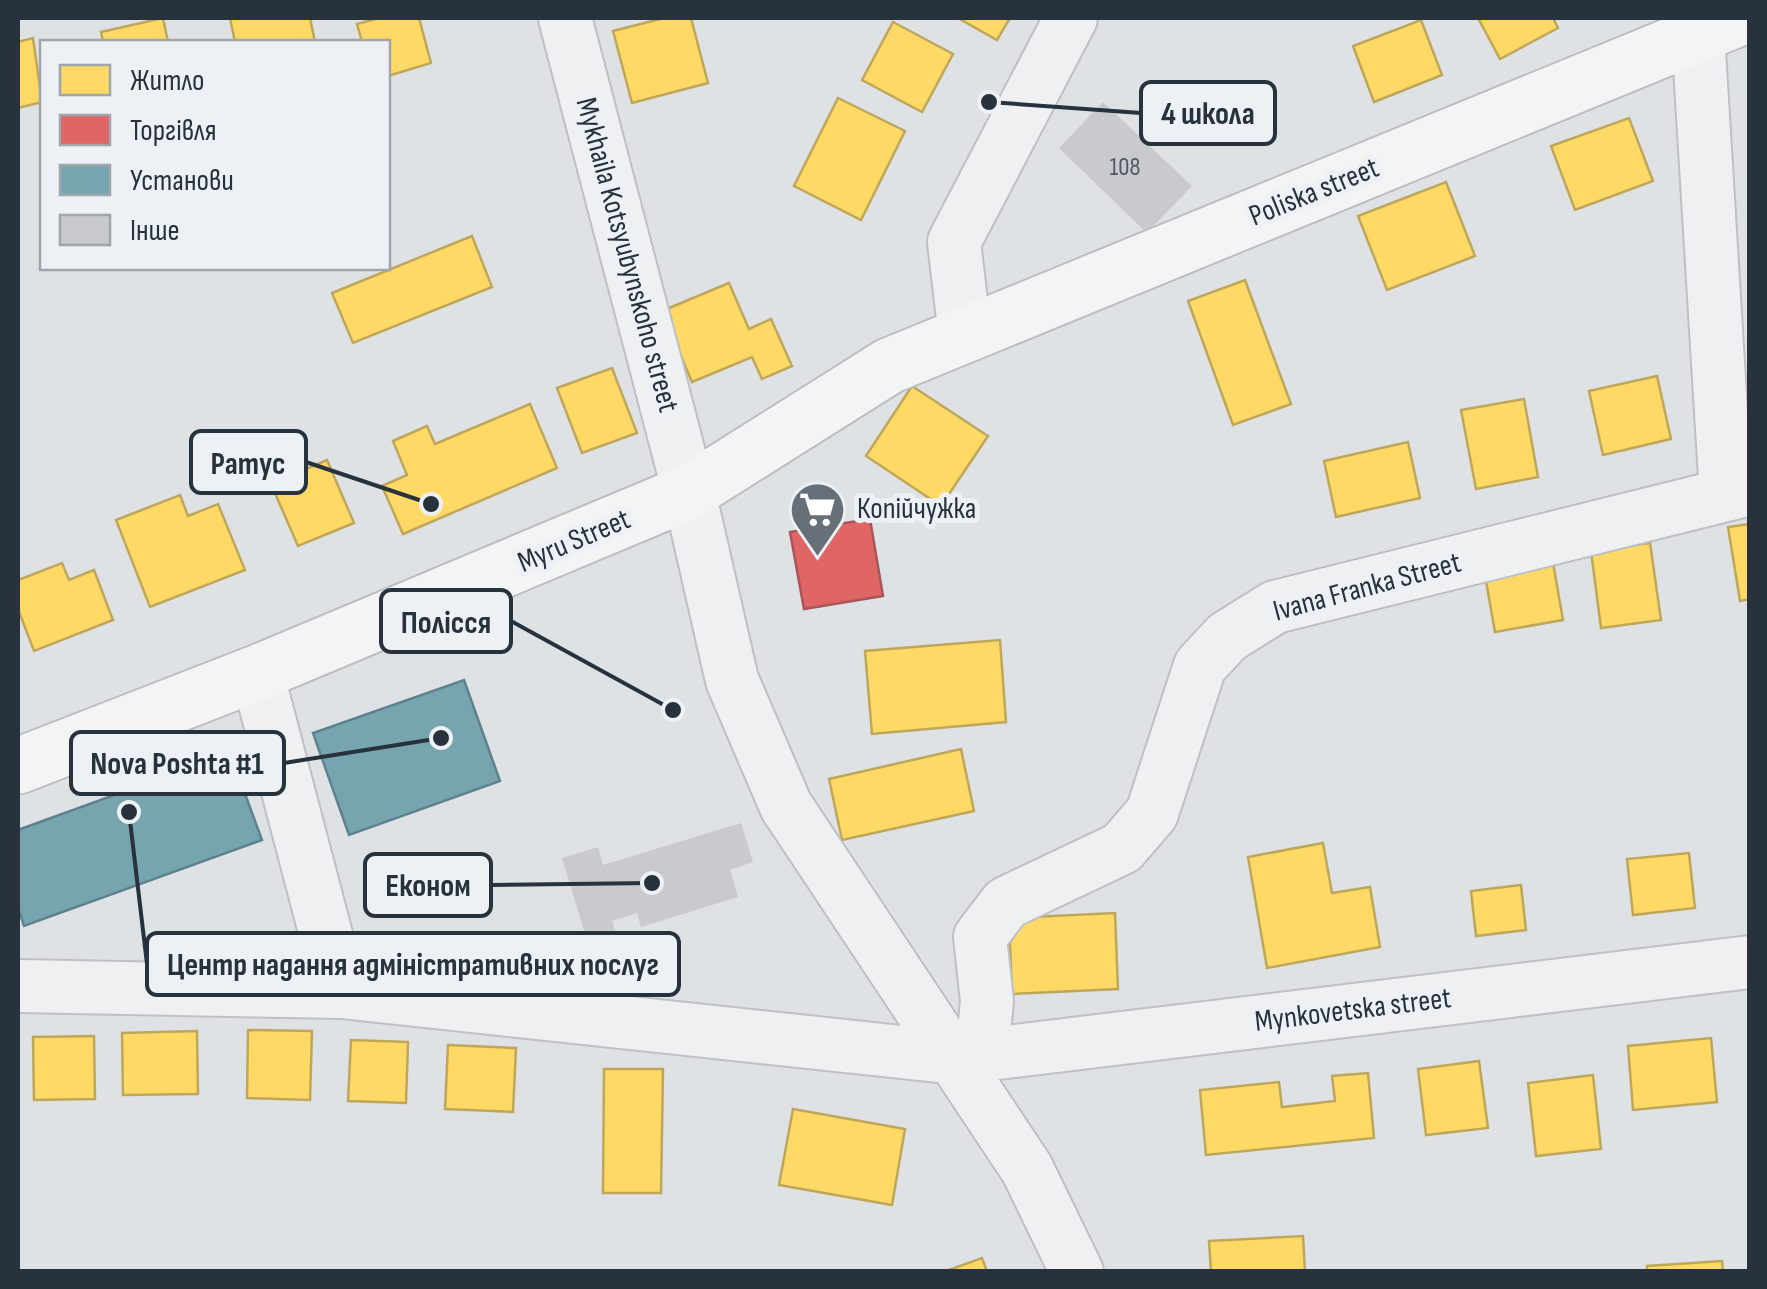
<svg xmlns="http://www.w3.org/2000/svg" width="1767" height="1289" viewBox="0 0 1767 1289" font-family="'Sofia Sans Condensed',sans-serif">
<rect width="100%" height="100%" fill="#dfe2e5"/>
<g fill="#ffd966" stroke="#bea75a" stroke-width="2.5">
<polygon points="163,18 168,42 103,42 101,32"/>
<polygon points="230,18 310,18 315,42 235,42"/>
<polygon points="379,18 419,18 431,63 388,76 388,42 362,42 357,24"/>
<polygon points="664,18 691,18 708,83 632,103 613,31"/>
<polygon points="958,18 1010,18 997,40"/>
<polygon points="1478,18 1553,18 1558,28 1500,59"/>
<polygon points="1421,20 1442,75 1374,102 1353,46"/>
<polygon points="893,22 953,54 922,112 862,80"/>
<polygon points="33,38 42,102 18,108 18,42"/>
<polygon points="838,98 905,131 861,220 794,186"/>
<polygon points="1629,118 1653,181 1575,210 1551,146"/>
<polygon points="1446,182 1475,256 1387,290 1358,216"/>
<polygon points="472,236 492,287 353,343 332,293"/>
<polygon points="1245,280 1291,404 1233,425 1188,301"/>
<polygon points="729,283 749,329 771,319 792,366 762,379 752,357 692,382 662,311"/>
<polygon points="612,368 637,433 582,453 557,388"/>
<polygon points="1657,376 1671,439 1603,455 1589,391"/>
<polygon points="912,386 988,436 941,506 866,456"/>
<polygon points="1524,399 1538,477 1476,489 1461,410"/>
<polygon points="530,404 557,468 403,534 382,486 407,475 393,441 427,426 435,444"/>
<polygon points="1408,442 1420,498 1336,517 1324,461"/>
<polygon points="327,460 354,523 298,546 271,484"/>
<polygon points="180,495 188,516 218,504 245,570 150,607 116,520"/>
<polygon points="1750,524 1750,599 1740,601 1728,527"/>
<polygon points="1650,543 1661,620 1601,628 1591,551"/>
<polygon points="1552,557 1563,620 1495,632 1484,570"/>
<polygon points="62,563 69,580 94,570 113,620 34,651 18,609 18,580"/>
<polygon points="1000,640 1006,722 872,734 865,651"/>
<polygon points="961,749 974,811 842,840 829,779"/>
<polygon points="1323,843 1332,893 1370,887 1380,947 1267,968 1248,857"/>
<polygon points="1689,853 1695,908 1633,915 1627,859"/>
<polygon points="1521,885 1526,930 1476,936 1471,891"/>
<polygon points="1115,913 1118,989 1012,994 1009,918"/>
<polygon points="248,1030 312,1031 310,1100 247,1098"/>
<polygon points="197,1031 198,1094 123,1095 122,1033"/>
<polygon points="94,1036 95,1099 34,1100 33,1037"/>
<polygon points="1711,1038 1717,1102 1633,1110 1628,1046"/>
<polygon points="351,1040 408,1042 406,1103 348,1101"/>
<polygon points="448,1045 516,1048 513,1112 445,1109"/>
<polygon points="1479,1061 1488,1128 1426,1135 1418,1069"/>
<polygon points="604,1069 663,1069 661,1193 603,1193"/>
<polygon points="1368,1073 1374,1138 1206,1155 1200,1090 1279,1082 1282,1107 1335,1101 1332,1076"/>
<polygon points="1593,1075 1601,1149 1536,1156 1528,1083"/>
<polygon points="793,1109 905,1129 892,1205 779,1185"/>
<polygon points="1303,1236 1305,1272 1211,1272 1209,1241"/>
<polygon points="982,1258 987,1272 943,1272"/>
<polygon points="1722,1261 1723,1272 1647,1272 1647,1266"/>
</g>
<polygon fill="#e06666" stroke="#a8565a" stroke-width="2.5" points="870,519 883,596 804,609 790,532"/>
<g fill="#76a5af" stroke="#5e828d" stroke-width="2.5">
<polygon points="464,680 500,781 349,835 313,733"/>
<polygon points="230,753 262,840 24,926 18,908 18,830"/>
</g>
<g fill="#c8cacd">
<polygon points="1103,102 1192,186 1147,233 1059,148"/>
<polygon points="741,823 753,862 730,870 738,897 641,927 637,913 612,921 620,949 592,957 562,858 598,847 603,865"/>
</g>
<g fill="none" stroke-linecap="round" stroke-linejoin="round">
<defs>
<g id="minor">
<polyline points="565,18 689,492 732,680 786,806 1027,1169 1077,1272"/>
<polyline points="1698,34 1726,494"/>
<polyline points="965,335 954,242 1071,18"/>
<polyline points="257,673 341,992"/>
<polyline points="18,986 341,992 957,1058 1750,962"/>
<polyline points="957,1058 984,1032 987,1001 980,937 1006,903 1122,848 1152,813 1200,666 1227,637 1275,607 1750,489"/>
</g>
<polyline id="major" points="18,766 257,673 689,492 889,366 1739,18"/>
</defs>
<use href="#minor" stroke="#bec0c3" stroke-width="56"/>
<use href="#major" stroke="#bcbfc2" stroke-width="59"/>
<use href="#minor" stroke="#eff0f1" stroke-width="52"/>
<use href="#major" stroke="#f3f5f5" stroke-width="55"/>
</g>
<defs>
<symbol id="supermarket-pin" viewBox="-11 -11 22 30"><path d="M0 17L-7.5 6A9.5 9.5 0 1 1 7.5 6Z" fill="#677078" stroke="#edf1f5"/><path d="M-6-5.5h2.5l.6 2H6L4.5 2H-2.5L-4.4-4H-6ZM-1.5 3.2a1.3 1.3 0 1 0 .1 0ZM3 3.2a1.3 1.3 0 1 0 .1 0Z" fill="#fff"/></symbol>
</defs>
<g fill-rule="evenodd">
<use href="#supermarket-pin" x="786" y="478" width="63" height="86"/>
</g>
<g text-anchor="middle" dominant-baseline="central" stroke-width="10" stroke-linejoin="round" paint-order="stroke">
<g font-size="25" fill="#505962">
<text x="1125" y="167">108</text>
</g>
<g font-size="30" fill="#27323d" stroke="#edf1f5">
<text transform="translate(1314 192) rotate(-22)">Poliska street</text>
<text transform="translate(627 255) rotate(75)">Mykhaila Kotsyubynskoho street</text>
<text transform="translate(574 541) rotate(-23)">Myru Street</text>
<text transform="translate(1367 587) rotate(-15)">Ivana Franka Street</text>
<text transform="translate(1353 1010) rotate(-7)">Mynkovetska street</text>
</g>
<g font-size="30" fill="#27323d" stroke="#edf1f5" text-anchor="start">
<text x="857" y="509">Копійчужка</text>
</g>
</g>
<path fill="none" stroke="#27323d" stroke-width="4" d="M989 102L1141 113M431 504L306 462M673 710L511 621M441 738L284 763M652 883L491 885M129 812L147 964"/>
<g fill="#27323d" stroke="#edf1f5" stroke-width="4">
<circle cx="989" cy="102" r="10"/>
<circle cx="431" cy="504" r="10"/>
<circle cx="673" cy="710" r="10"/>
<circle cx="441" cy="738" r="10"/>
<circle cx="652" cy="883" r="10"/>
<circle cx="129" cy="812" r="10"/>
</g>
<g fill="#edf1f5" stroke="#27323d" stroke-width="4">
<rect x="1141" y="82" width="134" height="62" rx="10"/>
<rect x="191" y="431" width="115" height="62" rx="10"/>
<rect x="381" y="590" width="130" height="62" rx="10"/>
<rect x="71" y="732" width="213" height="62" rx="10"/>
<rect x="365" y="854" width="126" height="62" rx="10"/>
<rect x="147" y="933" width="532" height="62" rx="10"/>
</g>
<g font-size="32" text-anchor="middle" font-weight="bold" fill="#27323d">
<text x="1208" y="124">4 школа</text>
<text x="248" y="474">Ратус</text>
<text x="446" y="633">Полісся</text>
<text x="177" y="774">Nova Poshta #1</text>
<text x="428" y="896">Економ</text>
<text x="413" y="975">Центр надання адміністративних послуг</text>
</g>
<rect width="1767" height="1289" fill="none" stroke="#27323d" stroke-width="40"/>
<rect x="40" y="40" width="350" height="230" fill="#edf1f5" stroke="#9ea5ab" stroke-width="2.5"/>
<rect x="60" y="65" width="50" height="30" fill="#ffd966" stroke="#9ea5ab" stroke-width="2.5"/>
<text x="130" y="90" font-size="30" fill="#27323d">Житло</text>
<rect x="60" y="115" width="50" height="30" fill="#e06666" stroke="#9ea5ab" stroke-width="2.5"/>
<text x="130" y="140" font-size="30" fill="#27323d">Торгівля</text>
<rect x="60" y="165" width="50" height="30" fill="#76a5af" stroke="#9ea5ab" stroke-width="2.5"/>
<text x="130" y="190" font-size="30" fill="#27323d">Установи</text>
<rect x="60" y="215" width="50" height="30" fill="#c8cacd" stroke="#9ea5ab" stroke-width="2.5"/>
<text x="130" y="240" font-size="30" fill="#27323d">Інше</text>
</svg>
